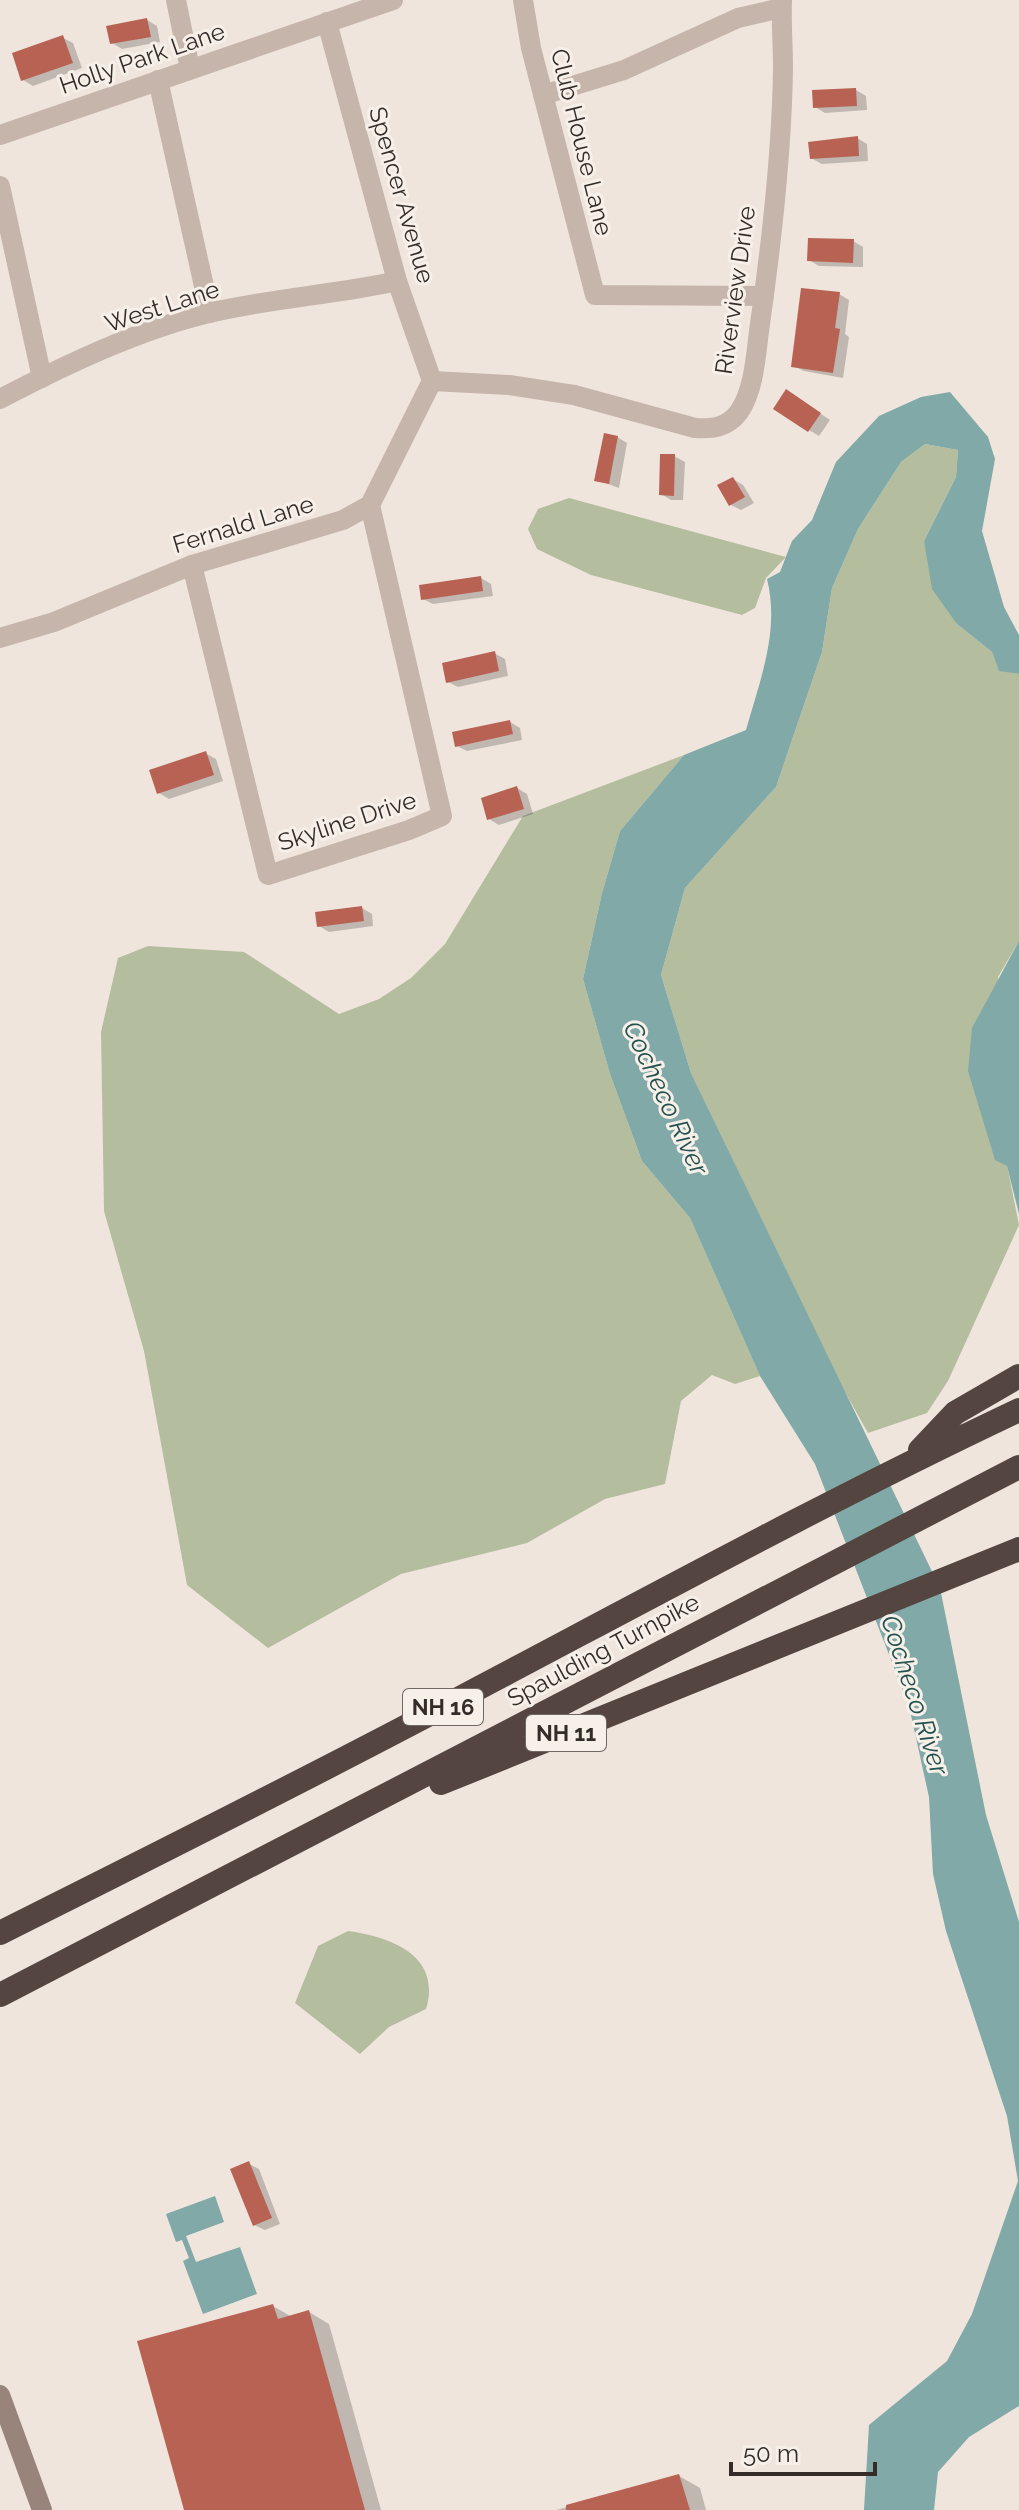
<svg xmlns="http://www.w3.org/2000/svg" width="1019" height="2510" viewBox="0 0 1019 2510" font-family="Raleway,sans-serif">
<rect width="100%" height="100%" fill="#efe5dd"/>
<g fill="#b5bd9f">
<polygon points="925,444 958,450 956,477 924,541 957,624 992,652 999,670 1019,674 1019,941 998,977 1007,1165 1019,1225 948,1381 927,1413 868,1433 840,1383 691,1073 661,975 685,888 776,787 822,652 832,588 858,529 901,462"/>
<polygon points="569,498 786,557 766,578 755,608 742,615 591,575 537,549 528,529 538,509"/>
<polygon points="684,755 620,831 602,893 583,979 610,1074 642,1161 690,1218 760,1376 735,1384 712,1375 681,1401 665,1484 605,1499 527,1543 401,1574 268,1648 187,1585 144,1351 104,1211 101,1032 118,958 148,946 244,952 339,1014 379,999 411,978 445,944 523,816"/>
<path d="M348,1931C392,1937 442,1956 426,2009L389,2027L360,2054L295,2003L318,1946Z"/>
</g>
<g fill="#80a9a7">
<path d="M950,392L988,437L995,459L982,531L1004,607L1019,635V674L999,671L992,652L957,624L932,589L924,541L956,477L958,450L925,444L901,462L858,529L832,588L822,652L776,787L685,888L661,975L691,1073L940,1588L986,1815L1019,1922V2406L969,2437L938,2472L934,2510H864L869,2425L947,2361L972,2314L1018,2181L1007,2116L946,1931L933,1874L929,1797L909,1706L815,1464L760,1376L690,1218L642,1161L610,1074L583,979L602,893L620,831L684,755L746,730C760,680 780,631 767,579L780,572L792,541L812,520L836,462L879,416L921,397Z"/>
<polygon points="1019,941 1019,1214 1007,1166 995,1160 968,1071 972,1028"/>
<polygon points="215,2196 224,2222 186,2236 196,2262 240,2247 257,2294 203,2314 183,2261 189,2258 182,2240 176,2242 166,2214"/>
</g>
<g fill="#0003">
<polygon points="147,20 157,26 160,42 122,49 112,43"/>
<polygon points="63,38 73,43 82,68 33,86 23,80"/>
<polygon points="856,90 866,96 867,110 825,113 815,107"/>
<polygon points="857,138 867,144 868,161 822,164 811,158"/>
<polygon points="853,241 863,247 863,267 819,266 809,260"/>
<polygon points="839,294 849,300 845,334 849,337 843,378 804,371 794,366"/>
<polygon points="797,398 830,420 819,436 809,430"/>
<polygon points="617,437 627,443 619,488 597,480"/>
<polygon points="674,456 685,462 683,500 671,500 661,494"/>
<polygon points="733,479 743,485 754,503 741,510 731,505"/>
<polygon points="481,578 491,584 493,596 433,604 423,599"/>
<polygon points="494,653 505,659 508,676 458,687 448,682"/>
<polygon points="510,722 520,728 522,740 467,751 457,746"/>
<polygon points="205,753 216,759 223,781 169,799 159,793"/>
<polygon points="517,788 527,794 533,814 499,825 489,819"/>
<polygon points="362,908 372,914 373,926 329,932 319,926"/>
<polygon points="249,2164 259,2169 280,2224 265,2230 254,2225"/>
<polygon points="273,2306 292,2317 309,2312 329,2324 381,2510 186,2510"/>
<polygon points="679,2476 700,2488 706,2510 556,2510"/>
</g>
<g fill="#b86253">
<polygon points="147,18 151,37 110,44 106,26"/>
<polygon points="63,35 73,63 21,81 12,53"/>
<polygon points="856,88 857,106 813,108 812,90"/>
<polygon points="858,136 859,156 810,159 808,142"/>
<polygon points="808,238 854,239 853,263 807,261"/>
<polygon points="801,288 840,292 835,328 840,329 833,373 791,367"/>
<polygon points="786,389 821,413 808,432 773,409"/>
<polygon points="604,433 618,436 609,484 594,481"/>
<polygon points="660,454 675,454 674,496 659,495"/>
<polygon points="733,477 745,497 729,506 717,485"/>
<polygon points="481,576 483,591 421,600 419,585"/>
<polygon points="495,651 499,671 446,683 442,663"/>
<polygon points="510,720 513,734 455,747 452,732"/>
<polygon points="206,751 214,775 157,794 149,770"/>
<polygon points="517,786 524,809 487,820 481,798"/>
<polygon points="362,906 364,921 317,927 315,912"/>
<polygon points="249,2161 272,2218 253,2226 230,2169"/>
<polygon points="273,2304 278,2319 309,2310 365,2510 184,2510 137,2341"/>
<polygon points="679,2474 690,2510 566,2510 566,2505"/>
</g>
<g fill="none" stroke-linecap="round" stroke-linejoin="round">
<g stroke="#c6b5ab" stroke-width="20">
<polyline points="176,0 190,69"/>
<polyline points="523,0 531,48 595,295 764,296"/>
<polyline points="327,22 397,281 432,381"/>
<polyline points="158,80 210,313"/>
<polyline points="543,95 624,70 738,18 781,8"/>
<polyline points="0,135 393,0"/>
<polyline points="0,186 42,378"/>
<path d="M432,381L509,385L574,395L695,428C712,429 727,428 739,412C755,389 756,351 760,324C772,239 782,153 783,67C783,45 781,22 782,0"/>
<path d="M0,399C65,365 138,330 209,313C271,298 335,295 397,281"/>
<polyline points="192,565 268,875 409,830 442,816 370,505"/>
<polyline points="0,638 54,622 192,565 343,520 370,505 432,381"/>
</g>
<polyline stroke="#99847c" stroke-width="20" points="0,2395 42,2510"/>
<g stroke="#544541" stroke-width="24">
<polyline points="920,1450 955,1413 1019,1376"/>
<polyline points="441,1783 1019,1549"/>
<path d="M0,1933C159,1853 318,1774 475,1690C655,1595 835,1497 1019,1410"/>
<polyline points="0,1995 1019,1467"/>
</g>
</g>
<g text-anchor="middle" dominant-baseline="central" stroke-width="6" stroke-linejoin="round" paint-order="stroke">
<g fill="#f7f0e9" stroke="#6f6763" stroke-width="2">
<rect x="403" y="1689" width="80" height="36" rx="6"/>
<rect x="526" y="1715" width="80" height="36" rx="6"/>
</g>
<g font-size="22" font-weight="bold" fill="#352c29">
<text x="443" y="1707">NH 16</text>
<text x="566" y="1733">NH 11</text>
</g>
<g font-size="24" fill="#352c29" stroke="#f7f0e9">
<text transform="translate(142 58) rotate(-19)">Holly Park Lane</text>
<text transform="translate(582 142) rotate(76)">Club House Lane</text>
<text transform="translate(402 195) rotate(74)">Spencer Avenue</text>
<text transform="translate(735 290) rotate(-82)">Riverview Drive</text>
<text transform="translate(162 306) rotate(-18)">West Lane</text>
<text transform="translate(243 524) rotate(-17)">Fernald Lane</text>
<text transform="translate(347 821) rotate(-18)">Skyline Drive</text>
<text transform="translate(603 1650) rotate(-28)">Spaulding Turnpike</text>
</g>
<g font-size="26" font-style="italic" fill="#235150" stroke="#f7f0e9">
<text transform="translate(666 1098) rotate(65)">Cocheco River</text>
<text transform="translate(915 1695) rotate(72)">Cocheco River</text>
</g>
</g>
<path d="M731 2462v12h144v-12" fill="none" stroke="#352c29" stroke-width="4"/>
<text x="743" y="2462" font-size="24" fill="#352c29" stroke="#f7f0e9" stroke-width="6" paint-order="stroke">50 m</text>
</svg>
